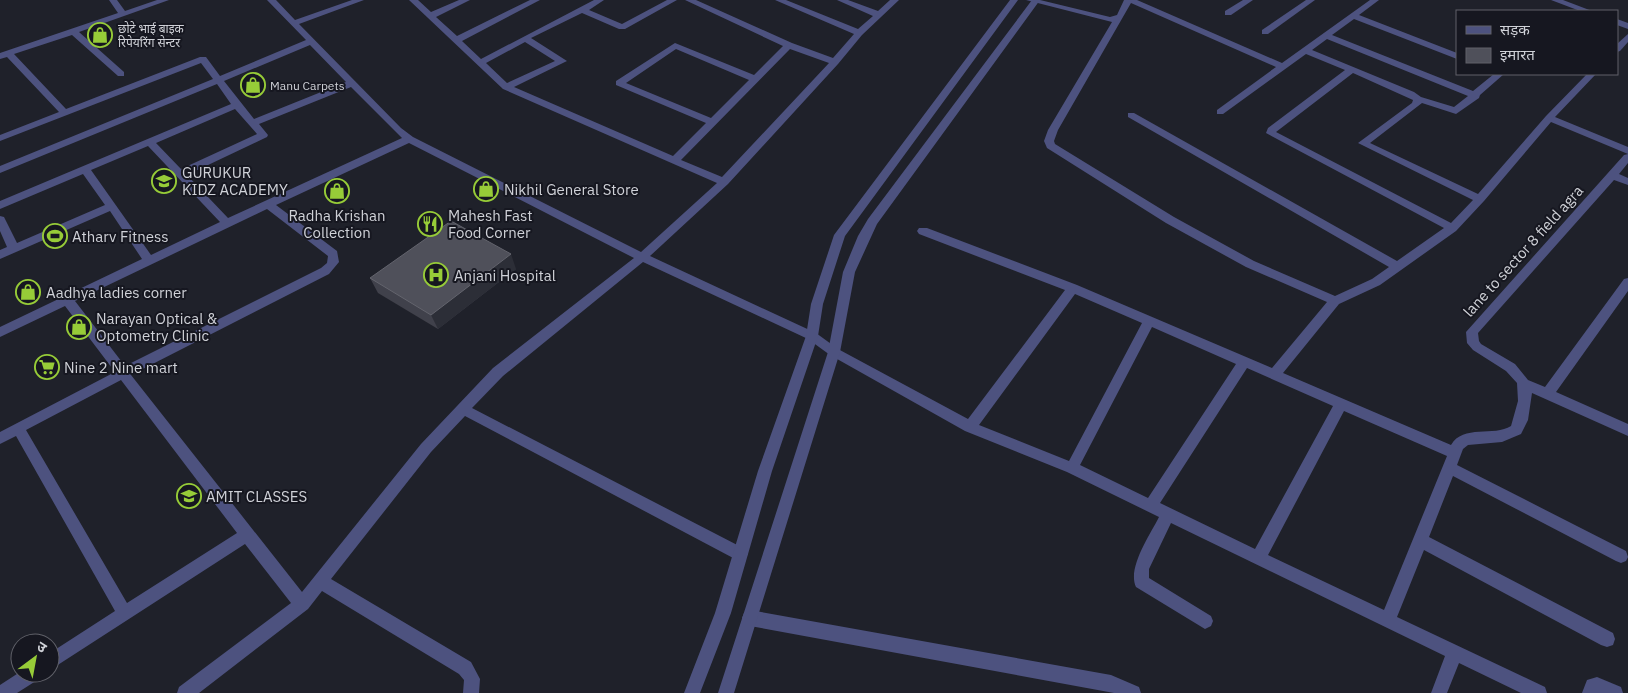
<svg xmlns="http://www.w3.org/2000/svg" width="1628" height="693" viewBox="0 0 1628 693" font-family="'IBM Plex Sans','Noto Sans Devanagari',sans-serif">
<rect width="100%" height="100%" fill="#1f212a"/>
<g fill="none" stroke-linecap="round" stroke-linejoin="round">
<g fill="#4d527f" fill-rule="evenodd">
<path d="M109,0H117L125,11L157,0H169L79,32L124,72V76H118L72,35L14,54L66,109L200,57H206L220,76L306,40L267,0H276L295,20L352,0H364L299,24L401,128L413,137L641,252L717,183L503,89L409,0H418L431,12L459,0H470L436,17L457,36L530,0H540L462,41L481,59L594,0H604L589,10L622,24L667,0H677L625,29H619L582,13L531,38L567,61L514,87L673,156L706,123L616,85V81L675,43L754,75L783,46L685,0H696L792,43L833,58L854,34L775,0H786L858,29L873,16L837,0H848L878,11L890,0H899L862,35L838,64L728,184L650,256L816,333L838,349L968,419L1065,290L919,234L917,231L919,228H927L1077,285L1272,368L1327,302L1246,267L1166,223L1047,148L1044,141L1048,130L1112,22L1026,0H1040L1110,17L1117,15L1124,0H1137L1282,63L1370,0H1379L1359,15L1457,53V59L1354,19L1332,35L1473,91L1494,74H1504L1480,95L1479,98L1456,114L1422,103L1370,143L1478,194L1546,116L1587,74H1596L1555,117L1628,147V163L1619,174L1628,178V185L1614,180L1478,333L1479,341L1481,344L1515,364L1528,380L1545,387L1624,279L1628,278V291L1556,392L1628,424V436L1532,393L1528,420L1521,434L1502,442L1468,445L1463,449L1457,465L1626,551L1628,557L1626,561L1621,563L1616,561L1453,476L1429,537L1613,633L1615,639L1613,645L1607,647L1601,645L1424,550L1397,617L1545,687L1547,693H1521L1459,663L1447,693H1431L1445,656L1171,523L1149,569V578L1211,616L1213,621L1211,626L1205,629L1136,587C1127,568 1150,535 1159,517L1067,472L965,431L830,355L808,339L643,262L503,376L472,408L745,549L748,554L745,559L740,561L735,559L465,416L431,452L331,579L471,662L480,679L479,693H463L464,680L459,674L322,591L308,609L199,693H177L179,687L291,603L245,544L50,670V653L115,611L16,436L0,444V432L115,372L65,306L0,337V327L142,259L110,211L0,259V250L7,247L0,231V216L4,217L17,243L105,205L83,174L0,209V201L231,104L217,84L0,173V166L213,79L201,63L0,141V135L59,112L7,57L0,59V53L118,13ZM1131,3L1276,67L1217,110V114H1223L1306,54L1345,70L1268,128L1266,133L1444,228L1397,261L1134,113H1128V117L1389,267L1372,279L1335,296L1254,261L1174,217L1055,144L1054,141L1058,130ZM1327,39L1468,96L1454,107L1421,97L1414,92L1312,50ZM525,42L555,61L507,83L486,63ZM310,45L346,82L254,119L224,81ZM676,49L749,80L711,118L626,83ZM790,49L829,63L722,177L681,160ZM1353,73L1413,100L1412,103L1358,143L1473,200L1451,223L1276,132ZM351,87L402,138L228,218L187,175L267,137L268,135L259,124ZM235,109L257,134L181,169L156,143ZM1551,122L1628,154L1624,155L1466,332L1467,343L1473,350L1506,371L1517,383L1518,401L1511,426C1494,437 1463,424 1451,445L1283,373L1339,304L1380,285L1456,231L1484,201ZM409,143L634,258L493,368L421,444L302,592L131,375L329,274L339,262L337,251L276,205ZM148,146L220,222L151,255L91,170ZM267,209L328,256L327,263L321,268L125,366L75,301ZM1075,294L1142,323L1069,461L979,425ZM1152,327L1236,364L1148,498L1080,465ZM1247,368L1333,406L1255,549L1160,503ZM121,380L237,533L127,603L26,430ZM1344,411L1447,456L1384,610L1268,555Z"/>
<polygon points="1243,0 1253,0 1231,15 1225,15 1225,11"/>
<polygon points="1306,0 1315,0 1268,34 1262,34 1262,30"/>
<polygon points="1551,0 1563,0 1592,11 1580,11"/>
<polygon points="1617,19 1628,23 1628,29 1617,25"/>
<polygon points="1628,34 1628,42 1620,51 1617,52 1617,44"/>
<polygon points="750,610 1111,675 1139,687 1141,693 1114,693 750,626 744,623 742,618 744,613"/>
<polygon points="20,672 41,673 39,679 17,693 0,693 0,685"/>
<polygon points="1597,677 1621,687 1623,693 1582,693 1587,680"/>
</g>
<g fill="#4d527f" fill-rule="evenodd">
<polygon points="1010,0 1018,0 845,236 823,304 818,336 772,471 731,613 700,693 684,693 715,613 758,471 806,336 811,304 834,235"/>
<polygon points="1032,0 1040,0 877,224 855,272 840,352 734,693 718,693 828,352 843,272 858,236 868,219"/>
</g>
</g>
<polygon fill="#40414b" points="516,269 438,329 378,293 370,278"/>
<polygon fill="#2c2e37" points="511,254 516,269 438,329 431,315"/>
<polygon fill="#4f505a" stroke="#63646d" points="451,221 511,254 431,315 370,278"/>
<defs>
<symbol id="shop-ring" viewBox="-11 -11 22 22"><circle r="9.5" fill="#161720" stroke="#97cc38" stroke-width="1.5"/><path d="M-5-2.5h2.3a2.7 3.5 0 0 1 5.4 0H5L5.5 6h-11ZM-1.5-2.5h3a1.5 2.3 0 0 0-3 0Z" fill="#97cc38"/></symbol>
<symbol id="school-ring" viewBox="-11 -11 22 22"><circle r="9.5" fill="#161720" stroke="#97cc38" stroke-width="1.5"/><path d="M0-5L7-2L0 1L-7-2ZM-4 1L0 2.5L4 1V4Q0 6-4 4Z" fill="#97cc38"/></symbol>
<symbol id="restaurant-ring" viewBox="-11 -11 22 22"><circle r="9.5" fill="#161720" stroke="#97cc38" stroke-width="1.5"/><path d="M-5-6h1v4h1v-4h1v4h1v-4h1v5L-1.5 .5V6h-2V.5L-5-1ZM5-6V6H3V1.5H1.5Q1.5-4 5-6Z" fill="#97cc38"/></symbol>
<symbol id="stadium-ring" viewBox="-11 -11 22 22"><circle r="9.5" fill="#161720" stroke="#97cc38" stroke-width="1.5"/><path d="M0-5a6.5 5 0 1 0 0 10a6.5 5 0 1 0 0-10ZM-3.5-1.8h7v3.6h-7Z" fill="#97cc38"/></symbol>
<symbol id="hospital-ring" viewBox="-11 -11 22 22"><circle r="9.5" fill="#161720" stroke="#97cc38" stroke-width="1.5"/><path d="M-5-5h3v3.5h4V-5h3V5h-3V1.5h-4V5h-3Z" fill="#97cc38"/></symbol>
<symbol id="supermarket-ring" viewBox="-11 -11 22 22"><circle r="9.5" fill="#161720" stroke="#97cc38" stroke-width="1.5"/><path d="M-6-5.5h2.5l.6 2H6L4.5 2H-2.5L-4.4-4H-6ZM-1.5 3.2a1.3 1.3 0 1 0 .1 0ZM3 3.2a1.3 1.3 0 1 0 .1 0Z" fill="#97cc38"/></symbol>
</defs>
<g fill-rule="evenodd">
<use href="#shop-ring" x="86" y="21" width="28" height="28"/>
<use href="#shop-ring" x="239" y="71" width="28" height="28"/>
<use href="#school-ring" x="150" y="167" width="28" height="28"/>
<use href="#shop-ring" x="472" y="175" width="28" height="28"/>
<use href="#shop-ring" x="323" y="177" width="28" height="28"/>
<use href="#restaurant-ring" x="416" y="210" width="28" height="28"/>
<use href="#stadium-ring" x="41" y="222" width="28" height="28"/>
<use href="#hospital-ring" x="422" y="261" width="28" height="28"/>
<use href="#shop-ring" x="14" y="278" width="28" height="28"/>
<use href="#shop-ring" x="65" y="313" width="28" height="28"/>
<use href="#supermarket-ring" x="33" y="353" width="28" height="28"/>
<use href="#school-ring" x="175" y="482" width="28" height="28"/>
</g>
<g text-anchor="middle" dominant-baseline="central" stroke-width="4" stroke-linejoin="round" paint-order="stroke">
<g font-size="12" fill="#cfd1d7" stroke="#161720" text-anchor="start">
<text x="118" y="28">छोटे भाई बाइक<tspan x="118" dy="14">रिपेयरिंग सेन्टर</tspan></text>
<text x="270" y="85">Manu Carpets</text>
</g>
<g font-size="15" fill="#cfd1d7" stroke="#161720" text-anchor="start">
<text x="182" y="172">GURUKUR<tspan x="182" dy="17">KIDZ ACADEMY</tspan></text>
<text x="504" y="189">Nikhil General Store</text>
<text x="337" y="215" text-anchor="middle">Radha Krishan<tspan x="337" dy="17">Collection</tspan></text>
<text x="448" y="215">Mahesh Fast<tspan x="448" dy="17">Food Corner</tspan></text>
<text x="72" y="236">Atharv Fitness</text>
<text x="454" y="275">Anjani Hospital</text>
<text x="46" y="292">Aadhya ladies corner</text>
<text x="96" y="318">Narayan Optical &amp;<tspan x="96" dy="17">Optometry Clinic</tspan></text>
<text x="64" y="367">Nine 2 Nine mart</text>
<text x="206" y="496">AMIT CLASSES</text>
</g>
<g font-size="15" fill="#cfd1d7" stroke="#161720">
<text transform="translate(1523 251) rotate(-48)">lane to sector 8 field agra</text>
</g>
</g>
<rect x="1456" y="10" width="162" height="65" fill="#161720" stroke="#606169"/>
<rect x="1466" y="26" width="25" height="8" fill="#4d527f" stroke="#606169"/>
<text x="1500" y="35" font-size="15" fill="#cfd1d7">सड़क</text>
<rect x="1466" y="48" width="25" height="15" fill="#4f505a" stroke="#606169"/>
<text x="1500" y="60" font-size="15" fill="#cfd1d7">इमारत</text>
<g transform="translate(35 658) rotate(32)"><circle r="24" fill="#161720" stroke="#606169"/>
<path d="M0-4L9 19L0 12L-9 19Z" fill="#97cc38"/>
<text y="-8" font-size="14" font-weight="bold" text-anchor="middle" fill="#cfd1d7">उ</text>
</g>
</svg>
